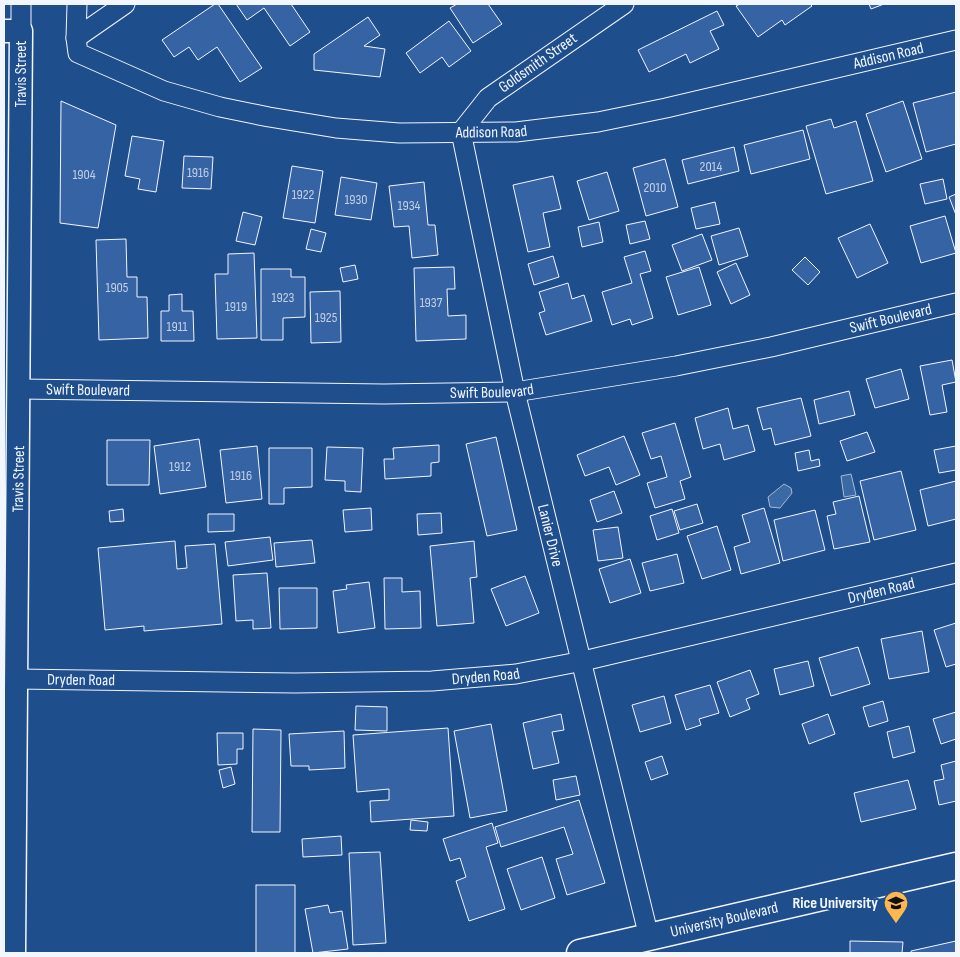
<svg xmlns="http://www.w3.org/2000/svg" width="960" height="957" viewBox="0 0 960 957" font-family="'Sofia Sans Condensed',sans-serif">
<rect width="100%" height="100%" fill="#1f4e8c"/>
<g fill="#3b69a3" stroke="#a8bbd7">
<polygon points="851,474 856,495 844,497 841,476"/>
<polygon points="784,484 791,488 792,493 780,508 770,507 768,497"/>
</g>
<g fill="#3563a3" stroke="#f2f6ff">
<polygon points="215,4 218,4 262,68 240,82 217,47 198,60 189,47 174,57 162,40"/>
<polygon points="236,4 291,4 310,32 290,46 264,8 247,20"/>
<polygon points="457,4 488,4 502,24 473,43 450,8"/>
<polygon points="740,4 810,4 812,6 785,25 782,20 758,37 736,6"/>
<polygon points="869,4 884,4 871,9"/>
<polygon points="717,11 724,25 710,31 719,49 690,63 686,54 649,72 638,50"/>
<polygon points="368,17 380,35 364,46 385,49 380,77 314,70 314,54"/>
<polygon points="449,21 471,51 449,67 442,57 420,73 406,53"/>
<polygon points="956,92 956,144 926,152 913,103"/>
<polygon points="61,101 116,125 98,228 60,223"/>
<polygon points="903,101 922,159 886,172 866,114"/>
<polygon points="831,119 834,128 856,121 873,181 826,194 806,126"/>
<polygon points="803,130 810,159 751,174 744,145"/>
<polygon points="132,136 164,141 156,192 138,189 140,179 125,176"/>
<polygon points="734,147 739,171 688,184 682,160"/>
<polygon points="184,156 213,157 211,189 182,188"/>
<polygon points="665,159 678,207 646,216 633,168"/>
<polygon points="292,166 323,171 315,223 283,218"/>
<polygon points="607,172 619,211 589,220 577,181"/>
<polygon points="553,176 561,209 543,213 550,247 528,252 513,185"/>
<polygon points="341,177 377,183 371,220 335,215"/>
<polygon points="943,179 947,199 925,204 920,184"/>
<polygon points="424,182 428,225 435,225 438,255 412,258 409,226 394,227 389,186"/>
<polygon points="956,194 956,215 949,197"/>
<polygon points="715,202 720,224 696,229 691,208"/>
<polygon points="243,212 262,217 255,245 236,241"/>
<polygon points="945,216 956,253 921,263 910,226"/>
<polygon points="645,221 650,239 630,244 626,225"/>
<polygon points="599,222 603,242 582,247 578,227"/>
<polygon points="870,224 888,263 857,278 838,238"/>
<polygon points="739,228 748,256 719,265 711,236"/>
<polygon points="311,229 326,233 321,252 306,249"/>
<polygon points="702,234 712,260 682,271 672,245"/>
<polygon points="126,239 127,277 137,277 137,297 147,297 148,338 99,340 96,240"/>
<polygon points="645,251 651,271 640,274 653,318 632,325 630,319 612,325 602,292 632,283 624,257"/>
<polygon points="254,253 257,338 217,339 215,274 228,274 228,254"/>
<polygon points="553,256 559,277 534,285 528,264"/>
<polygon points="805,257 820,272 808,285 792,270"/>
<polygon points="736,263 750,295 731,304 717,272"/>
<polygon points="355,265 358,279 343,282 340,268"/>
<polygon points="454,267 455,289 447,289 448,316 466,315 466,339 416,341 414,268"/>
<polygon points="699,267 711,305 678,315 666,277"/>
<polygon points="261,269 291,269 291,277 305,277 305,317 283,318 283,340 261,340"/>
<polygon points="568,283 572,299 584,295 592,321 546,335 539,313 545,311 539,292"/>
<polygon points="340,291 341,342 311,343 310,292"/>
<polygon points="182,294 182,311 193,311 194,341 161,341 161,311 169,311 169,295"/>
<polygon points="952,360 956,382 942,385 947,412 930,415 920,366"/>
<polygon points="901,369 909,399 875,408 866,379"/>
<polygon points="849,391 855,415 819,424 814,400"/>
<polygon points="801,398 811,436 775,445 771,428 763,430 757,408"/>
<polygon points="728,408 733,429 748,425 755,451 724,460 720,444 703,449 695,418"/>
<polygon points="675,423 691,477 680,481 685,499 655,508 647,483 667,477 661,456 651,459 642,433"/>
<polygon points="867,432 875,452 847,461 840,441"/>
<polygon points="624,436 640,475 616,485 609,467 585,476 577,455"/>
<polygon points="496,437 517,530 487,536 466,444"/>
<polygon points="199,439 206,487 160,494 154,446"/>
<polygon points="107,440 150,440 149,485 107,485"/>
<polygon points="439,445 439,462 431,463 431,476 385,479 384,459 394,459 393,448"/>
<polygon points="257,446 262,499 226,503 220,450"/>
<polygon points="956,446 956,470 939,473 934,450"/>
<polygon points="327,447 363,448 361,492 345,491 345,481 325,480"/>
<polygon points="269,448 312,448 312,487 284,488 284,504 269,504"/>
<polygon points="809,450 811,461 819,459 820,466 798,471 795,453"/>
<polygon points="901,471 916,530 874,540 860,481"/>
<polygon points="956,481 956,519 928,526 920,490"/>
<polygon points="614,491 622,513 597,522 590,500"/>
<polygon points="859,496 870,542 834,549 827,516 836,514 833,502"/>
<polygon points="697,504 703,523 680,530 674,511"/>
<polygon points="371,508 372,530 345,532 343,510"/>
<polygon points="764,508 780,563 741,574 734,547 750,542 742,515"/>
<polygon points="123,509 124,521 110,522 109,511"/>
<polygon points="672,509 679,533 657,540 650,516"/>
<polygon points="815,510 825,550 783,561 774,520"/>
<polygon points="441,513 442,533 418,535 417,514"/>
<polygon points="208,514 234,514 234,531 208,532"/>
<polygon points="717,526 731,570 702,579 687,536"/>
<polygon points="618,527 623,558 598,561 593,530"/>
<polygon points="270,537 273,560 228,566 225,542"/>
<polygon points="312,540 315,563 276,567 274,543"/>
<polygon points="175,541 177,569 187,568 185,546 215,544 222,624 144,631 144,626 105,630 98,548"/>
<polygon points="474,541 477,577 470,578 474,623 437,626 430,546"/>
<polygon points="677,554 684,583 650,591 642,563"/>
<polygon points="630,559 641,593 610,603 599,569"/>
<polygon points="267,573 271,628 253,629 253,620 236,621 233,575"/>
<polygon points="525,576 539,613 506,626 491,589"/>
<polygon points="384,578 402,578 402,592 420,591 421,628 385,629"/>
<polygon points="369,582 375,628 338,633 333,591 347,589 346,585"/>
<polygon points="279,588 317,588 317,628 280,629"/>
<polygon points="956,623 956,664 946,667 934,630"/>
<polygon points="922,631 929,672 889,679 881,639"/>
<polygon points="858,647 870,684 831,696 819,658"/>
<polygon points="808,661 814,686 780,695 774,669"/>
<polygon points="750,670 759,694 746,699 750,709 730,717 717,682"/>
<polygon points="710,685 719,713 699,719 701,725 686,730 675,695"/>
<polygon points="664,696 671,723 640,732 632,705"/>
<polygon points="883,701 888,721 869,727 863,707"/>
<polygon points="356,706 387,707 387,731 355,730"/>
<polygon points="956,712 956,739 941,744 933,719"/>
<polygon points="561,714 564,730 552,732 559,763 533,769 523,723"/>
<polygon points="828,714 835,734 809,744 802,724"/>
<polygon points="491,724 507,811 470,818 454,731"/>
<polygon points="909,726 915,752 893,758 887,732"/>
<polygon points="448,728 454,816 371,822 370,801 389,800 389,789 357,792 353,735"/>
<polygon points="253,729 281,730 280,832 252,832"/>
<polygon points="344,731 345,768 309,770 309,766 291,766 289,734"/>
<polygon points="217,733 243,733 243,749 237,749 237,764 218,765"/>
<polygon points="662,756 668,774 651,780 645,762"/>
<polygon points="956,761 956,801 939,805 934,781 944,779 941,765"/>
<polygon points="231,767 235,784 223,788 219,770"/>
<polygon points="576,776 580,795 556,800 553,780"/>
<polygon points="908,780 916,809 861,822 854,793"/>
<polygon points="579,800 605,883 567,895 556,859 573,854 564,827 501,847 495,827"/>
<polygon points="411,820 428,822 427,831 410,830"/>
<polygon points="492,823 498,843 486,847 505,909 469,921 456,881 466,877 460,858 450,861 443,839"/>
<polygon points="341,836 342,855 303,857 302,839"/>
<polygon points="380,852 386,943 353,945 349,853"/>
<polygon points="542,857 555,898 521,910 507,869"/>
<rect x="256" y="885" width="39" height="68"/>
<polygon points="328,905 330,913 342,911 348,949 313,953 305,909"/>
<polygon points="850,941 903,942 902,953 850,953"/>
<polygon points="956,941 956,953 911,953 911,951"/>
</g>
<g fill="none" stroke-linecap="round" stroke-linejoin="round">
<defs>
<g id="minor">
<path id="s1" d="M77,4L76,38L78,53L164,91L220,107L269,117L336,128L399,133L516,132L598,122L666,108L956,40"/>
<path id="s2" d="M624,4L488,98L461,132L515,392L649,937"/>
<polyline points="21,31 21,4"/>
<polyline points="76,38 125,4"/>
<path id="s3" d="M20,389L384,394L515,392L676,366L771,347L956,303"/>
<path id="s4" d="M17,679L295,683L432,681L516,674L583,661L956,573"/>
</g>
<polyline id="tertiary" points="4,31 21,31 14,953"/>
<g id="secondary">
<path id="s5" d="M580,953L956,866"/>
</g>
</defs>
<use href="#minor" stroke="#f2f6ff" stroke-width="21"/>
<use href="#tertiary" stroke="#f2f6ff" stroke-width="25"/>
<use href="#secondary" stroke="#f2f6ff" stroke-width="29"/>
<use href="#minor" stroke="#1f4e8c" stroke-width="19"/>
<use href="#tertiary" stroke="#1f4e8c" stroke-width="22"/>
<use href="#secondary" stroke="#1f4e8c" stroke-width="26"/>
</g>
<defs>
<symbol id="university-pin" viewBox="-11 -11 22 30"><path d="M0 17L-7.5 6A9.5 9.5 0 1 1 7.5 6Z" fill="#ffb74d" stroke="#1f4e8c"/><path d="M0-5L7-2L0 1L-7-2ZM-4 1L0 2.5L4 1V4Q0 6-4 4Z" fill="#111"/></symbol>
</defs>
<g fill-rule="evenodd">
<use href="#university-pin" x="882" y="889" width="28" height="38"/>
</g>
<g text-anchor="middle" dominant-baseline="central" stroke-width="4" stroke-linejoin="round" paint-order="stroke">
<g font-size="14" fill="#c3d1e8">
<text x="711" y="166">2014</text>
<text x="198" y="172">1916</text>
<text x="84" y="174">1904</text>
<text x="655" y="187">2010</text>
<text x="303" y="194">1922</text>
<text x="356" y="199">1930</text>
<text x="409" y="205">1934</text>
<text x="117" y="287">1905</text>
<text x="283" y="297">1923</text>
<text x="431" y="302">1937</text>
<text x="236" y="306">1919</text>
<text x="326" y="317">1925</text>
<text x="177" y="326">1911</text>
<text x="180" y="466">1912</text>
<text x="241" y="475">1916</text>
</g>
<g font-size="16" fill="#f2f6ff" stroke="#1f4e8c">
<text stroke="none"><textPath href="#s1" startOffset="880">Addison Road</textPath></text>
<text transform="translate(538 63) rotate(-35)">Goldsmith Street</text>
<text transform="translate(21 74) rotate(-90)">Travis Street</text>
<text stroke="none"><textPath href="#s1" startOffset="475">Addison Road</textPath></text>
<text stroke="none"><textPath href="#s3" startOffset="878">Swift Boulevard</textPath></text>
<text stroke="none"><textPath href="#s3" startOffset="68">Swift Boulevard</textPath></text>
<text stroke="none"><textPath href="#s3" startOffset="472">Swift Boulevard</textPath></text>
<text transform="translate(19 479) rotate(-89)">Travis Street</text>
<text stroke="none"><textPath href="#s2" startOffset="622">Lanier Drive</textPath></text>
<text stroke="none"><textPath href="#s4" startOffset="874">Dryden Road</textPath></text>
<text stroke="none"><textPath href="#s4" startOffset="469">Dryden Road</textPath></text>
<text stroke="none"><textPath href="#s4" startOffset="64">Dryden Road</textPath></text>
<text stroke="none"><textPath href="#s5" startOffset="148">University Boulevard</textPath></text>
</g>
<g font-size="16" font-weight="bold" fill="#f2f6ff" stroke="#1f4e8c" text-anchor="end">
<text x="878" y="903">Rice University</text>
</g>
</g>
<rect width="960" height="957" fill="none" stroke="#f2f6ff" stroke-width="10"/>
</svg>
